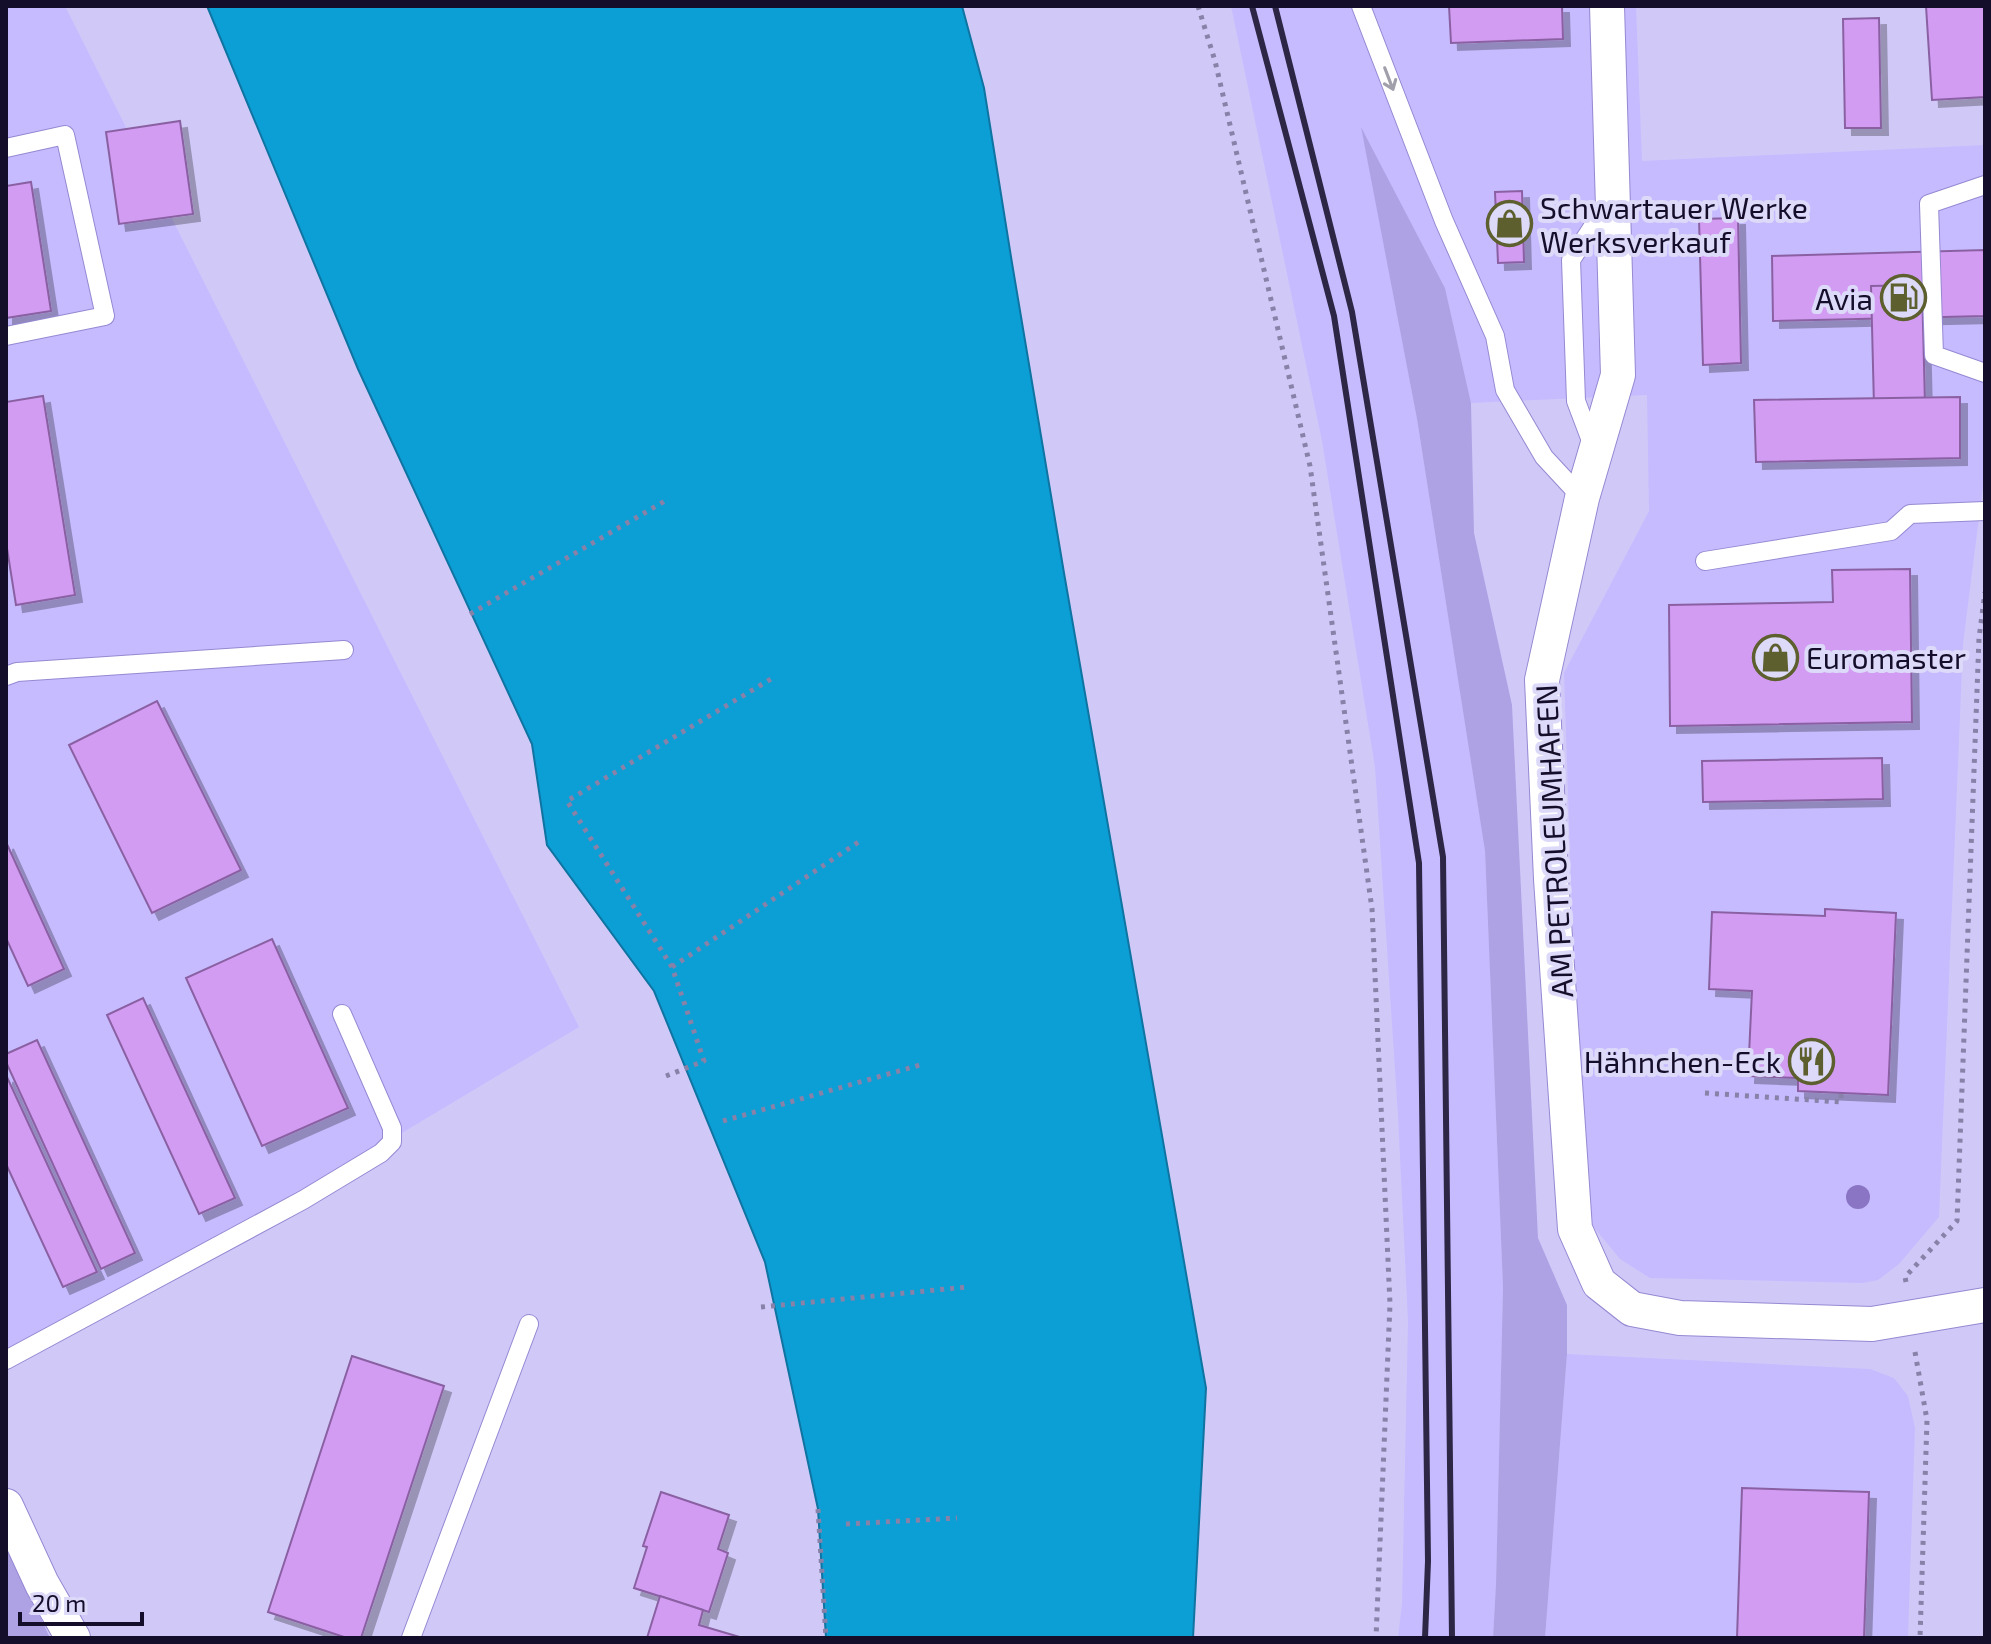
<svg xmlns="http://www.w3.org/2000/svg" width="1991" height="1644" viewBox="0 0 1991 1644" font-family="'Exo 2',sans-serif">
<defs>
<filter id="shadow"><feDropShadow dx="7" dy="7" stdDeviation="0" flood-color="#0004"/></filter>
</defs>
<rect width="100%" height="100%" fill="#d0c9f8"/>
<g fill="#c6bbff">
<polygon points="6,6 65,6 579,1027 6,1370"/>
<polygon points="1231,6 1636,6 1642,161 1985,145 1985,470 1963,644 1939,1217 1899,1264 1878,1280 1863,1283 1650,1278 1620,1259 1587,1219 1581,1180 1564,673 1649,511 1647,395 1471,403 1445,288 1362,130 1417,419 1485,850 1503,1287 1496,1584 1493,1638 1398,1638 1402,1603 1408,1321 1398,1115 1375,767 1322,441"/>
<polygon points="1567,1354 1870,1369 1894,1378 1908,1396 1915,1428 1908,1638 1545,1638"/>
</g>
<g fill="#aea2e5">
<polygon points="1361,127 1445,288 1471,403 1474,533 1512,705 1538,1238 1567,1305 1567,1354 1545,1638 1493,1638 1496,1584 1503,1287 1485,851 1417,419"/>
<polygon points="6,1542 50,1638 6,1638"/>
</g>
<polygon fill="#0c9fd5" stroke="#0f74a2" stroke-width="2" points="207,6 962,6 984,88 1012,263 1064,573 1206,1388 1193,1638 826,1638 818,1509 765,1262 654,991 547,845 532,744 358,369"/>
<g fill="#d29cf3" stroke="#8a61a3" stroke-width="2" filter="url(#shadow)">
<polygon points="1449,6 1562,6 1563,39 1451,43"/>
<polygon points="1926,6 1984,6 1985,97 1932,100"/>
<polygon points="1879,18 1881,128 1845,128 1843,19"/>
<polygon points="180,121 193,214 119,224 106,132"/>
<polygon points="31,182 51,311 6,318 6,186"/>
<polygon points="1522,191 1524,262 1498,263 1495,192"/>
<polygon points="1738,218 1741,363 1703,365 1699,219"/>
<polygon points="1985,250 1985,316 1773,321 1772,256"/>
<polygon points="1922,285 1925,405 1874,406 1871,286"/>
<polygon points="43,396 75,595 16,605 6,542 6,402"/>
<polygon points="1960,397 1960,458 1756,462 1754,400"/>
<polygon points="1910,569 1912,722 1670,726 1669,605 1833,602 1832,570"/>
<polygon points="157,701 241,870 152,913 69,745"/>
<polygon points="1882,758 1883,799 1703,802 1702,761"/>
<polygon points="6,842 64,969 28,986 6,938"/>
<polygon points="1825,909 1896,913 1888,1095 1798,1091 1798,1078 1748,1076 1752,991 1709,989 1712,912 1825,916"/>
<polygon points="272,939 348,1108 262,1146 186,978"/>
<polygon points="143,998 235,1198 199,1214 107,1015"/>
<polygon points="37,1040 135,1253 101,1269 6,1062 6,1054"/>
<polygon points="6,1075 97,1272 63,1287 6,1164"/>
<polygon points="352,1356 444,1386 361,1638 347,1638 268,1612"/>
<polygon points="1742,1488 1869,1492 1864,1638 1737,1638"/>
<polygon points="661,1492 729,1515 718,1549 728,1553 709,1612 634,1588 647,1547 643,1546"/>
<polygon points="660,1596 703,1610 699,1625 743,1638 647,1638"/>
</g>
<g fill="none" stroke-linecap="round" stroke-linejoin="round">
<defs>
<g id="lane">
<polyline points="1361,6 1444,221 1495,336 1505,390 1544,457 1582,498"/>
<polyline points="6,148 65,135 105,316 6,336"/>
<polyline points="1985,185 1929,204 1934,355 1985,373"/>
<polyline points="1593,446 1576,401 1571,260 1609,202"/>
<polyline points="1705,561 1891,531 1910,514 1985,511"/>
<polyline points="6,676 17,672 344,650"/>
<polyline points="6,1360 303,1200 381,1153 392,1142 392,1128 342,1014"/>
<polyline points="411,1638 529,1324"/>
</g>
<g id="street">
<polyline points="1607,6 1618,375 1582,498 1542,680 1551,879 1575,1229 1599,1283 1632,1309 1680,1318 1872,1324 1985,1305"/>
<polyline points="6,1506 42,1584 73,1638"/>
</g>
</defs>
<use href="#lane" stroke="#9688d2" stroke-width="20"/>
<use href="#street" stroke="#9688d2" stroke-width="36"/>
<g stroke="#8881a8" stroke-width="5" stroke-dasharray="4 6" stroke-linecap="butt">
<polyline points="1198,6 1215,61 1310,466 1372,909 1390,1304 1376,1638"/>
<polyline points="470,614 665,501"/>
<polyline points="672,967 863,839"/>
<polyline points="666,1076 704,1061 672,967 567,801 771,679"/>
<polyline points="1705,1093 1841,1102 1841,1092"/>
<polyline points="723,1121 920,1065"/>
<polyline points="1906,1282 1905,1277 1957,1221 1979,638 1985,592"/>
<polyline points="761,1307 967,1287"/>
<polyline points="1915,1352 1927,1420 1920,1638"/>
<polyline points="818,1509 826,1638"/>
<polyline points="846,1524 957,1518"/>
</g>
<use href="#lane" stroke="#fff" stroke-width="18"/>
<use href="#street" stroke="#fff" stroke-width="34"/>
<g stroke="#2d2645" stroke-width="6">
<polyline points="1252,6 1334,316 1419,863 1428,1561 1425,1638"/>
<polyline points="1275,6 1352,312 1443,857 1452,1638"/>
</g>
</g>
<circle fill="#8a75c5" cx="1858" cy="1197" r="12"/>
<defs><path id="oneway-shaft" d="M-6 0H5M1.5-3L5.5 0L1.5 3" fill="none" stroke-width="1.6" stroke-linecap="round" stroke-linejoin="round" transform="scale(2)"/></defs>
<use stroke="#a19faa" href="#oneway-shaft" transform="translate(1389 79) rotate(69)"/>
<defs>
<symbol id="shop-ring" viewBox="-11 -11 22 22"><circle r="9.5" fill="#ddd9f9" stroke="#5d602e" stroke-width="1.5"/><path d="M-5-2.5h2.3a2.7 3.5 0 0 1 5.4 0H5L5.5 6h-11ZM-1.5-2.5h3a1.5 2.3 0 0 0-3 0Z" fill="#5d602e"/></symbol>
<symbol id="fuel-ring" viewBox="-11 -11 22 22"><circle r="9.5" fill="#ddd9f9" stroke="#5d602e" stroke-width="1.5"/><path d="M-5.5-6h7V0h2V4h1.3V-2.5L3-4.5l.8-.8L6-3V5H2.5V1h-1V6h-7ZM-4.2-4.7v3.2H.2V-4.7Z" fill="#5d602e"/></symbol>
<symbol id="restaurant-ring" viewBox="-11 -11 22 22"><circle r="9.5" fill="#ddd9f9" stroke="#5d602e" stroke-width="1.5"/><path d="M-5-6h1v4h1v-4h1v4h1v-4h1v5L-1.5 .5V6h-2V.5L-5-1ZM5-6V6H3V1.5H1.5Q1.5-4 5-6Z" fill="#5d602e"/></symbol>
</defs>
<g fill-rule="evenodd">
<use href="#shop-ring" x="1484" y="198" width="51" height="51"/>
<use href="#fuel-ring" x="1878" y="272" width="51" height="51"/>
<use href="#shop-ring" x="1750" y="632" width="51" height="51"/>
<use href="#restaurant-ring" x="1786" y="1036" width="51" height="51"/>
</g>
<g text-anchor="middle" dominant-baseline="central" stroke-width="8" stroke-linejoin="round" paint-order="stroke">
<g font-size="30" fill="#150e2a" stroke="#ddd9f9" text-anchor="start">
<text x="1540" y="207">Schwartauer Werke<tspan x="1540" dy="34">Werksverkauf</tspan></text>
<text x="1873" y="298" text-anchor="end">Avia</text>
<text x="1806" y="657">Euromaster</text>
<text x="1781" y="1061" text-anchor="end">Hähnchen-Eck</text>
</g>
<g font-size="30" fill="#150e2a" stroke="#ddd9f9">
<text transform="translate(1553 841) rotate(-93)">AM PETROLEUMHAFEN</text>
</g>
</g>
<rect width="1991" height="1644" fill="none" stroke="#150e2a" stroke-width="16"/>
<path d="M20 1612v12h122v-12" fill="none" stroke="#150e2a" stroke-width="4"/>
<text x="32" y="1612" font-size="24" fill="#150e2a" stroke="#ddd9f9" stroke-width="6" paint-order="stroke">20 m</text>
</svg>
